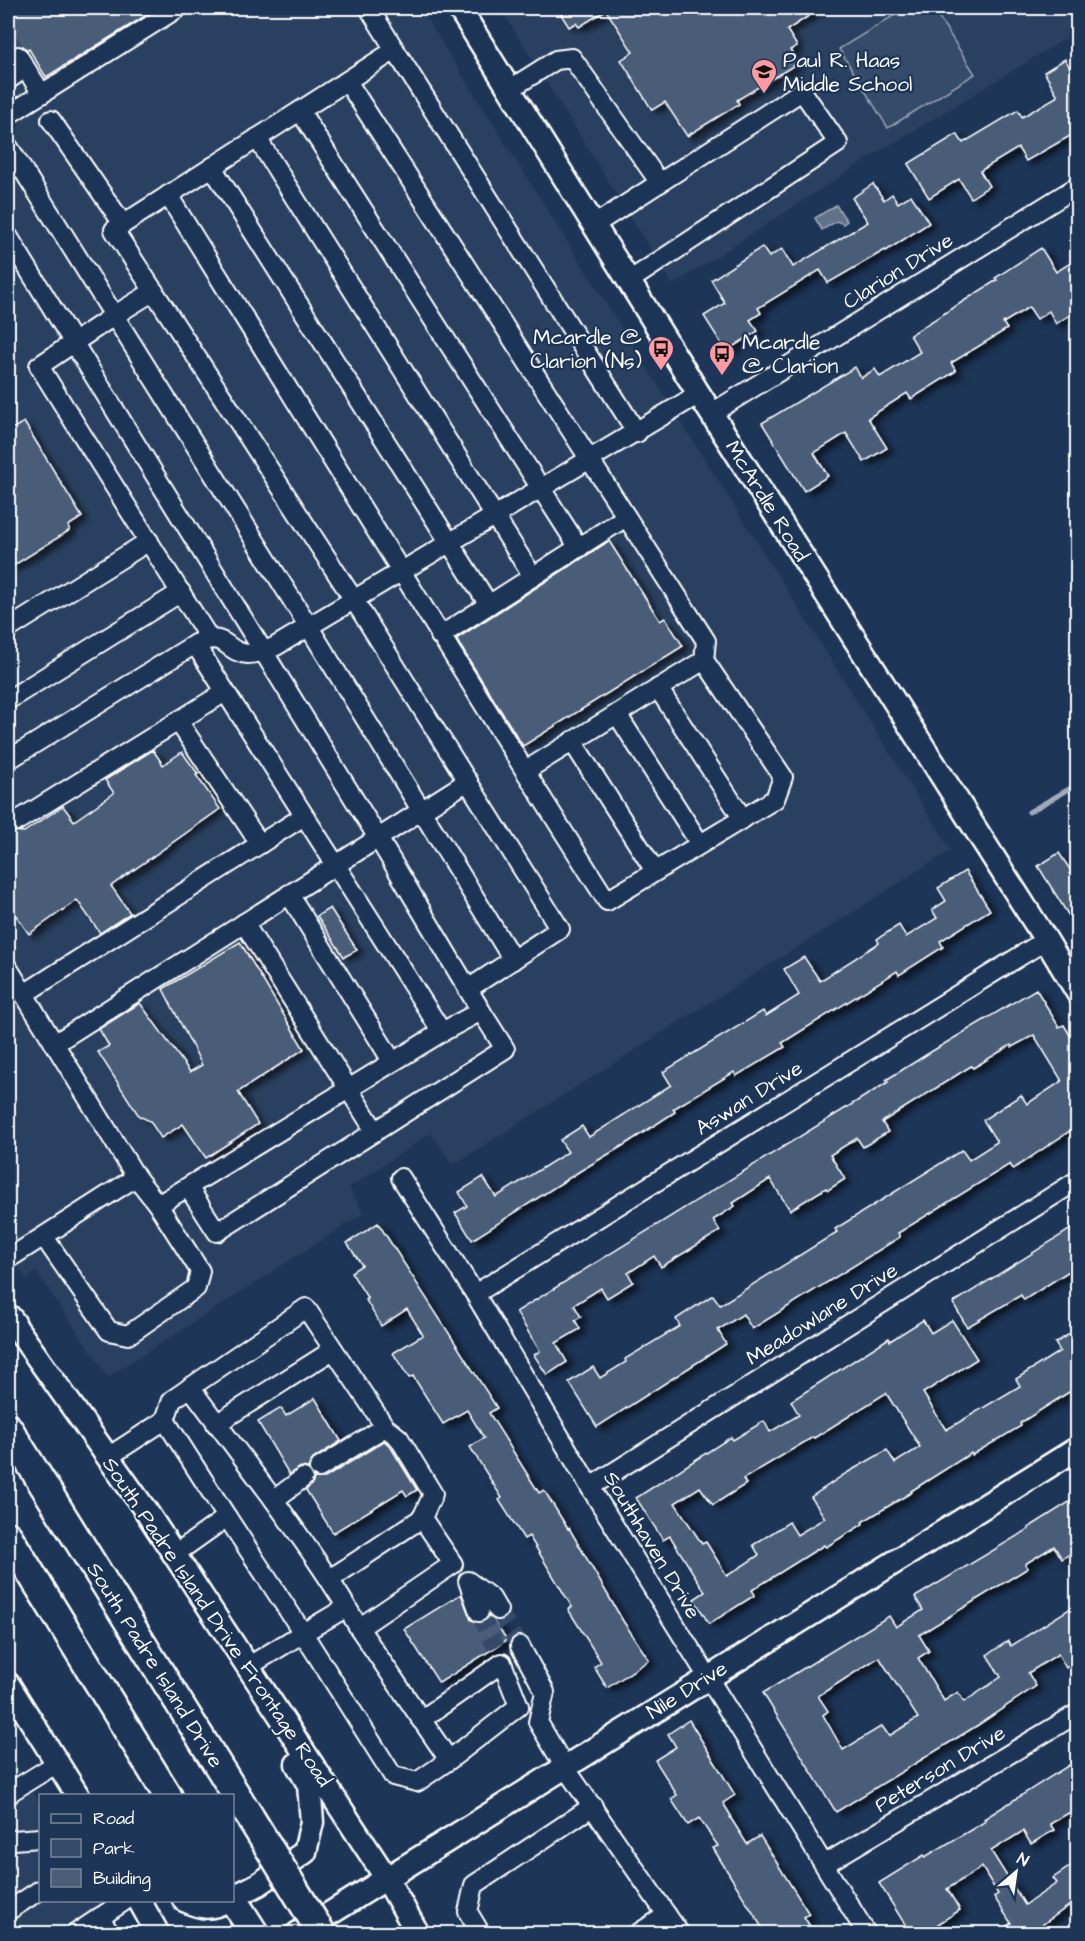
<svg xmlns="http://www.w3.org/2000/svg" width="1085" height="1941" viewBox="0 0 1085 1941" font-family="'Architects Daughter',sans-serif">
<defs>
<filter id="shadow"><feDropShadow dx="6" dy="4" stdDeviation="3" flood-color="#0009"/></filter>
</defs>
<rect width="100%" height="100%" fill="#1d3557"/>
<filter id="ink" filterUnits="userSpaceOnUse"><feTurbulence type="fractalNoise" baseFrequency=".0167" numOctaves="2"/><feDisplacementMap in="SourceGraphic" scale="12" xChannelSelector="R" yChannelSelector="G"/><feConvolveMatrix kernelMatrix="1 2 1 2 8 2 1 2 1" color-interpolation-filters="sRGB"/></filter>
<g filter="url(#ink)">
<g fill="#2a4161">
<polygon points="8,8 420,8 951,850 453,1165 431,1133 349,1188 364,1213 108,1377 36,1271 27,1280 8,1250"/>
<polygon points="500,8 1077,8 1078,31 869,158 673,285"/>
<polygon points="8,1750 40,1804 40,1900 99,1901 120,1933 8,1933"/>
</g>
<polygon fill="#364b69" stroke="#9aa5b4" stroke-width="1.5" points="906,8 933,8 975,74 888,128 839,49"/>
<polygon fill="#617289" stroke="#a0aab8" stroke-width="1.5" points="836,205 847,221 843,224 837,221 822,230 815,218"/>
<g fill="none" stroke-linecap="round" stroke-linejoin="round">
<polyline stroke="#a0aab8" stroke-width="5" points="1029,812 1078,784"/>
</g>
<g fill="#4a5d79" stroke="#fff" stroke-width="1.5" fill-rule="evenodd" filter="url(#shadow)">
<polygon points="8,8 158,8 46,77 29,49 27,50 23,46 17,45 12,47 8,53"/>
<polygon points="557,8 821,8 787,30 797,46 790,50 798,63 737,100 739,104 687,136 665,102 652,110 621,60 633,52 606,10 579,27 576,23 569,27"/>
<polygon points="1065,59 1077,80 1077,132 1026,161 1018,148 980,171 989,186 971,198 959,179 929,198 908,164 957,134 963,143 1018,110 1022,117 1058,96 1044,72"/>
<polygon points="873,184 884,200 892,194 898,203 911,195 929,223 886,251 885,250 828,283 820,270 758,308 761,313 750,320 758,331 726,351 704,316 725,303 711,280 762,247 769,257 782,249 793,267 868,222 852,198"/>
<polygon points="1041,248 1056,272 1077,259 1077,310 1056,324 1049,311 1037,319 1029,307 1003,323 1007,329 951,363 956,371 911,399 907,393 868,418 887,448 864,462 846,433 814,453 828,476 804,491 762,423 855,367 861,378 875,369 880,377 920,352 910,335 997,280 995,278"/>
<polygon points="24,422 82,517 68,526 70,530 8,569 8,431"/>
<polygon points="609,541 660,621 665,618 683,646 523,746 456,639"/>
<polygon points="153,750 163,765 182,752 198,774 196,775 220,809 111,886 130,913 100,933 77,900 29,934 8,904 8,827 12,831 24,832 63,806 74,821 114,793 105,780"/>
<polygon points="1059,853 1071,871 1077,867 1077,929 1038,866"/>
<polygon points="965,871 990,910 940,941 943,947 899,975 897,971 782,1043 785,1047 736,1076 734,1072 673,1109 675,1112 624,1145 580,1171 472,1240 455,1213 467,1206 459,1192 483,1177 496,1197 568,1152 560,1140 582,1126 589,1137 671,1085 663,1072 763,1011 766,1016 799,995 784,969 804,957 820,981 879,943 877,939 899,925 906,937 937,918 932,910 946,901 938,888"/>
<polygon points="330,908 357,950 344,957 317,916"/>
<polygon points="240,942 304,1049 238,1092 258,1124 206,1158 183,1124 161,1138 150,1121 139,1116 98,1052 109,1046 99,1029 140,1003 190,1072 202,1065 163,989"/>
<polygon points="1036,989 1059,1027 1064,1025 1077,1047 1077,1126 1013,1169 1010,1164 898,1233 900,1237 752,1329 743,1314 718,1330 726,1344 597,1427 569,1382 593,1367 600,1378 626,1362 625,1359 680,1326 676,1319 713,1295 720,1305 837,1232 835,1229 962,1150 969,1160 997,1142 983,1120 1021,1095 1027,1104 1062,1081 1034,1035 1012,1047 1011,1045 973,1068 971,1066 882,1122 888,1132 863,1147 857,1138 830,1155 845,1179 828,1190 826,1188 790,1210 770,1179 733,1203 735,1206 713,1220 720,1231 661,1267 654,1256 628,1273 633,1282 607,1298 601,1288 574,1305 581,1317 575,1320 580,1329 556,1343 567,1362 547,1375 534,1355 540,1351 516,1312 888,1082 886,1080 934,1050"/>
<polygon points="378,1223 497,1408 489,1413 539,1493 544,1490 568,1529 569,1528 623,1621 649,1660 607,1688 594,1667 601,1662 568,1609 572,1607 529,1536 524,1539 499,1500 502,1498 470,1447 484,1438 467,1410 443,1424 413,1376 409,1378 393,1353 423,1335 407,1309 381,1326 366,1300 368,1299 351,1272 362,1265 347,1243"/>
<polygon points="1077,1225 1077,1266 1024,1300 1021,1295 967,1327 953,1303"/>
<path d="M923,1320L931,1333L952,1320L977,1359L923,1393L946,1430L1020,1386L1016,1379L1060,1351L1055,1343L1077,1329V1387L1020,1423L1021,1426L972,1455L971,1453L911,1491L912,1492L862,1522L863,1524L826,1547L824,1545L752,1590L755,1595L709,1624L694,1599L705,1592L670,1536L663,1540L636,1498L731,1437L733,1440L764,1421L770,1432L799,1415L791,1401L889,1338L890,1341ZM886,1393L920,1447L895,1463L887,1450L845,1474L811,1497L825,1518L797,1535L789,1522L753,1545L759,1555L727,1576L706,1542L702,1544L675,1503L700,1487L713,1505L746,1484L743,1479L813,1437L814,1438Z"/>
<polygon points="315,1398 341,1441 313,1459 308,1468 301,1467 289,1474 258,1422 281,1408 286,1416"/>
<polygon points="384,1441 390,1446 417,1490 407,1496 403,1490 333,1533 306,1490 313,1483 314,1478 325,1478"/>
<path d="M1077,1497V1549L1062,1559L1054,1546L1025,1564L1028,1568L919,1635L929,1651L918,1658L944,1701L958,1692L964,1702L1001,1677L987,1655L1008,1641L1011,1646L1077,1604V1661L1066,1668L1058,1654L1028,1673L1036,1686L978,1725L836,1812L763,1693L889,1616L896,1627L923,1610L915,1597L1029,1529L1028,1528ZM879,1657L918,1718L889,1736L882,1726L843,1750L823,1715L828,1711L818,1696Z"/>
<polygon points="461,1594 471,1620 482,1623 489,1616 494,1620 507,1640 439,1683 404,1629"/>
<polygon points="689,1720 735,1795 723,1803 731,1816 730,1817 747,1844 760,1836 809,1914 804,1917 815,1934 766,1934 713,1848 718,1846 699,1818 688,1825 671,1799 677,1795 655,1760 676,1747 668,1734"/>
<polygon points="1077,1760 1077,1792 1071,1795 1077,1808 1050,1824 1054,1830 1031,1844 1023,1831 991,1851 1025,1905 1057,1883 1053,1878 1077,1862 1077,1900 1039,1927 1043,1934 995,1934 1011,1923 994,1897 998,1894 982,1867 947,1889 960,1910 938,1924 944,1934 911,1934 879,1883 924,1855 925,1857 986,1821 984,1819"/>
</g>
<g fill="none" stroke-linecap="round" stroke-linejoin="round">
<g stroke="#344968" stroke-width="18" stroke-dasharray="18 9" stroke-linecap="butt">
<polyline points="8,40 18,56"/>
<polyline points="498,1610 520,1646"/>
<polyline points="479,1612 496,1647"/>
</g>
<defs>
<g id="minor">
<polyline points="369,8 395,50"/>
<polyline points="18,56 42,94"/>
<polyline points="8,80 25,68"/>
<polyline points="510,89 556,60 572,58 660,183"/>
<polyline points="300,111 579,548"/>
<polyline points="8,115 178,8"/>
<polyline points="51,120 123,224"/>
<polyline points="257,138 533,577"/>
<polyline points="8,146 309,627 513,960"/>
<polyline points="212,167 489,605"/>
<polyline points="168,195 525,771 704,660 706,641 347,81"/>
<polyline points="594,225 802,91 838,143 629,281"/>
<polyline points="8,236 378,838 481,1011 442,1032 158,1205 200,1271 196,1288 128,1335 109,1331 44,1237"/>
<polyline points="154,291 115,315 39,366 209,638"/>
<polyline points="712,413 1078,186"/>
<polyline points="8,629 149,541"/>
<polyline points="440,636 626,517"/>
<polyline points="195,644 442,1032"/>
<polyline points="658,688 743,819"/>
<polyline points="8,700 181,592"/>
<polyline points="617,714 700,844"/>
<polyline points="178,721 260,844"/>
<polyline points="572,741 655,871"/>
<path d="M8,760L195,644C229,630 223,652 248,654C258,654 268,650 276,646L699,394"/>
<polyline points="525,771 607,901 775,799 783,777 704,660"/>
<polyline points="17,821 225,692"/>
<polyline points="289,894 392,1061"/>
<polyline points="244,923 375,1131"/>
<polyline points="8,968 136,1177 8,1259"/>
<polyline points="468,989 560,929 354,600 114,230 395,50 637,433"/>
<polyline points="24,994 304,816"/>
<polyline points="54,1044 468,781"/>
<polyline points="136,1177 158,1205"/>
<polyline points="401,1178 475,1294 590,1487 867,1934"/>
<polyline points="188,1187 217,1232 505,1049 481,1011"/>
<polyline points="475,1294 1046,940"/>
<polyline points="190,1387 274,1500 303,1478"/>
<polyline points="165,1420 172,1400 306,1308 385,1427 319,1468"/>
<polyline points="216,1424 333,1350"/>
<polyline points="108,1457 165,1420 227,1517 175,1554"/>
<polyline points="590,1487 1078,1180"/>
<path d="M274,1500C304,1542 334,1584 359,1628L449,1760L417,1782L393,1776L303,1633L347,1607"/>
<polyline points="227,1517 303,1633 249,1666"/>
<polyline points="330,1579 422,1518"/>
<polyline points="479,1612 468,1581 491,1598 498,1610"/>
<polyline points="359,1628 453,1564 422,1518 433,1494 399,1438 385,1427"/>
<polyline points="520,1646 545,1692 538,1722 564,1766 680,1934"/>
<polyline points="421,1720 502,1663 519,1706 449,1760"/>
<polyline points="8,1796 12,1791 59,1762"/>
<polyline points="8,1843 13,1840 40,1838"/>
<polyline points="825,1864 1078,1713"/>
<polyline points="8,1911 40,1890"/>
<polyline points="100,1917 110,1934"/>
<polyline points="75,1934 126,1900"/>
<polyline points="481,1934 468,1912 474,1885 593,1806"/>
<polyline points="637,1934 667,1915"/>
</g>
<g id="major">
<polyline points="459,8 699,394 1046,940 1078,993"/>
<polyline points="8,1316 146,1511 387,1879 418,1934"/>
<polyline points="8,1684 78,1796"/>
<polyline points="232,1898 259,1884 305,1852 312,1822 309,1785 297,1764"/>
<polyline points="139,1900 158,1934"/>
<path d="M184,1900C202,1908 210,1910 228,1900"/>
<polyline points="297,1934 1078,1448"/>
</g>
<g id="highway">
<polyline points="8,1319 12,1324"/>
<polyline points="8,1428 250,1817"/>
<polyline points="8,1536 168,1796"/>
<polyline points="232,1898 255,1934"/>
</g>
</defs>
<use href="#minor" stroke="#fff" stroke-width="22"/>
<use href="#major" stroke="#fff" stroke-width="27"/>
<use href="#highway" stroke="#fff" stroke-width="32"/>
<use href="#minor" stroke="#1d3557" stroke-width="18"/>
<use href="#major" stroke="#1d3557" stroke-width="22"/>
<use href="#highway" stroke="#1d3557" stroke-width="27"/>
<defs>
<polyline id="highway-bridge" points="250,1817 322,1934"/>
</defs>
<use href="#highway-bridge" stroke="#fff" stroke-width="32" stroke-linecap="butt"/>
<use href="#highway-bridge" stroke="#1d3557" stroke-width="27"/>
</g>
</g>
<defs>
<symbol id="school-pin" viewBox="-11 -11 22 30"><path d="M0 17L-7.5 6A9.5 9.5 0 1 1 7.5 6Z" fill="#ff9aa2" stroke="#1d3557"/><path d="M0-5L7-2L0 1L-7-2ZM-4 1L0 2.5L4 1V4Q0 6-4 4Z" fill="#111"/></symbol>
<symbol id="bus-pin" viewBox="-11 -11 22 30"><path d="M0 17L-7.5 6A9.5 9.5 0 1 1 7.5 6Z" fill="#ff9aa2" stroke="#1d3557"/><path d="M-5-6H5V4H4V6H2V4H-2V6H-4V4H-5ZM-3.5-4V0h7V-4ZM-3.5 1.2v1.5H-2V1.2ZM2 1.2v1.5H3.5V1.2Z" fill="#111"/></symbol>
</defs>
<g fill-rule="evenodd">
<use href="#school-pin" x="749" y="57" width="30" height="40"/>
<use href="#bus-pin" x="646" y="334" width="30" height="40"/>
<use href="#bus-pin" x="707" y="339" width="30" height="40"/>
</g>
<g text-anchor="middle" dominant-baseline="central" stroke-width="4.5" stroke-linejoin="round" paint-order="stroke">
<g font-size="21" fill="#fff" stroke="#1d3557" text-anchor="start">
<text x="783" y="60">Paul R. Haas<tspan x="783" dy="24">Middle School</tspan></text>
<text x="642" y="337" text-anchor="end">Mcardle @<tspan x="642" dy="24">Clarion (Ns)</tspan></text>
<text x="742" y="342">Mcardle<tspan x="742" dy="24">@ Clarion</tspan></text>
</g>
<g font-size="21" fill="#fff" stroke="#1d3557">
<text transform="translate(898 271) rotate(-32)">Clarion Drive</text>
<text transform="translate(767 501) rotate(58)">McArdle Road</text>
<text transform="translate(749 1098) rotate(-32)">Aswan Drive</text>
<text transform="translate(822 1314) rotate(-32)">Meadowlane Drive</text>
<text transform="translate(652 1545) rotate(59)">Southhaven Drive</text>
<text transform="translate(217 1622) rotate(56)">South Padre Island Drive Frontage Road</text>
<text transform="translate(155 1665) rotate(58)">South Padre Island Drive</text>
<text transform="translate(687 1690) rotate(-32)">Nile Drive</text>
<text transform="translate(940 1769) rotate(-31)">Peterson Drive</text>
</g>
</g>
<rect width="1085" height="1941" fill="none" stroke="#1d3557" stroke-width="30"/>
<rect x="15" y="15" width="1055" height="1911" fill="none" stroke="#fff" stroke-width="2" filter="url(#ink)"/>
<rect x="39" y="1794" width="195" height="108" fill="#1d3557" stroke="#77869a" stroke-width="1.5"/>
<rect x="51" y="1814" width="30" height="9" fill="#1d3557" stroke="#77869a" stroke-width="1.5"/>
<text x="93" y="1824" font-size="18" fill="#ffffff">Road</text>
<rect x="51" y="1839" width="30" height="18" fill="#364b69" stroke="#77869a" stroke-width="1.5"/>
<text x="93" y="1854" font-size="18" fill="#ffffff">Park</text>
<rect x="51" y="1869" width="30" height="18" fill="#4a5d79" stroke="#77869a" stroke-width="1.5"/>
<text x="93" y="1884" font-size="18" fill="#ffffff">Building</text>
<g transform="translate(1016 1872) rotate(29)" stroke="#1d3557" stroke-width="4.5" paint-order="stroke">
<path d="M0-4.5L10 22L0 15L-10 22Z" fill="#ffffff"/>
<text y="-9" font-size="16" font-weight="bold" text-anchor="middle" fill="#ffffff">N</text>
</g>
</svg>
